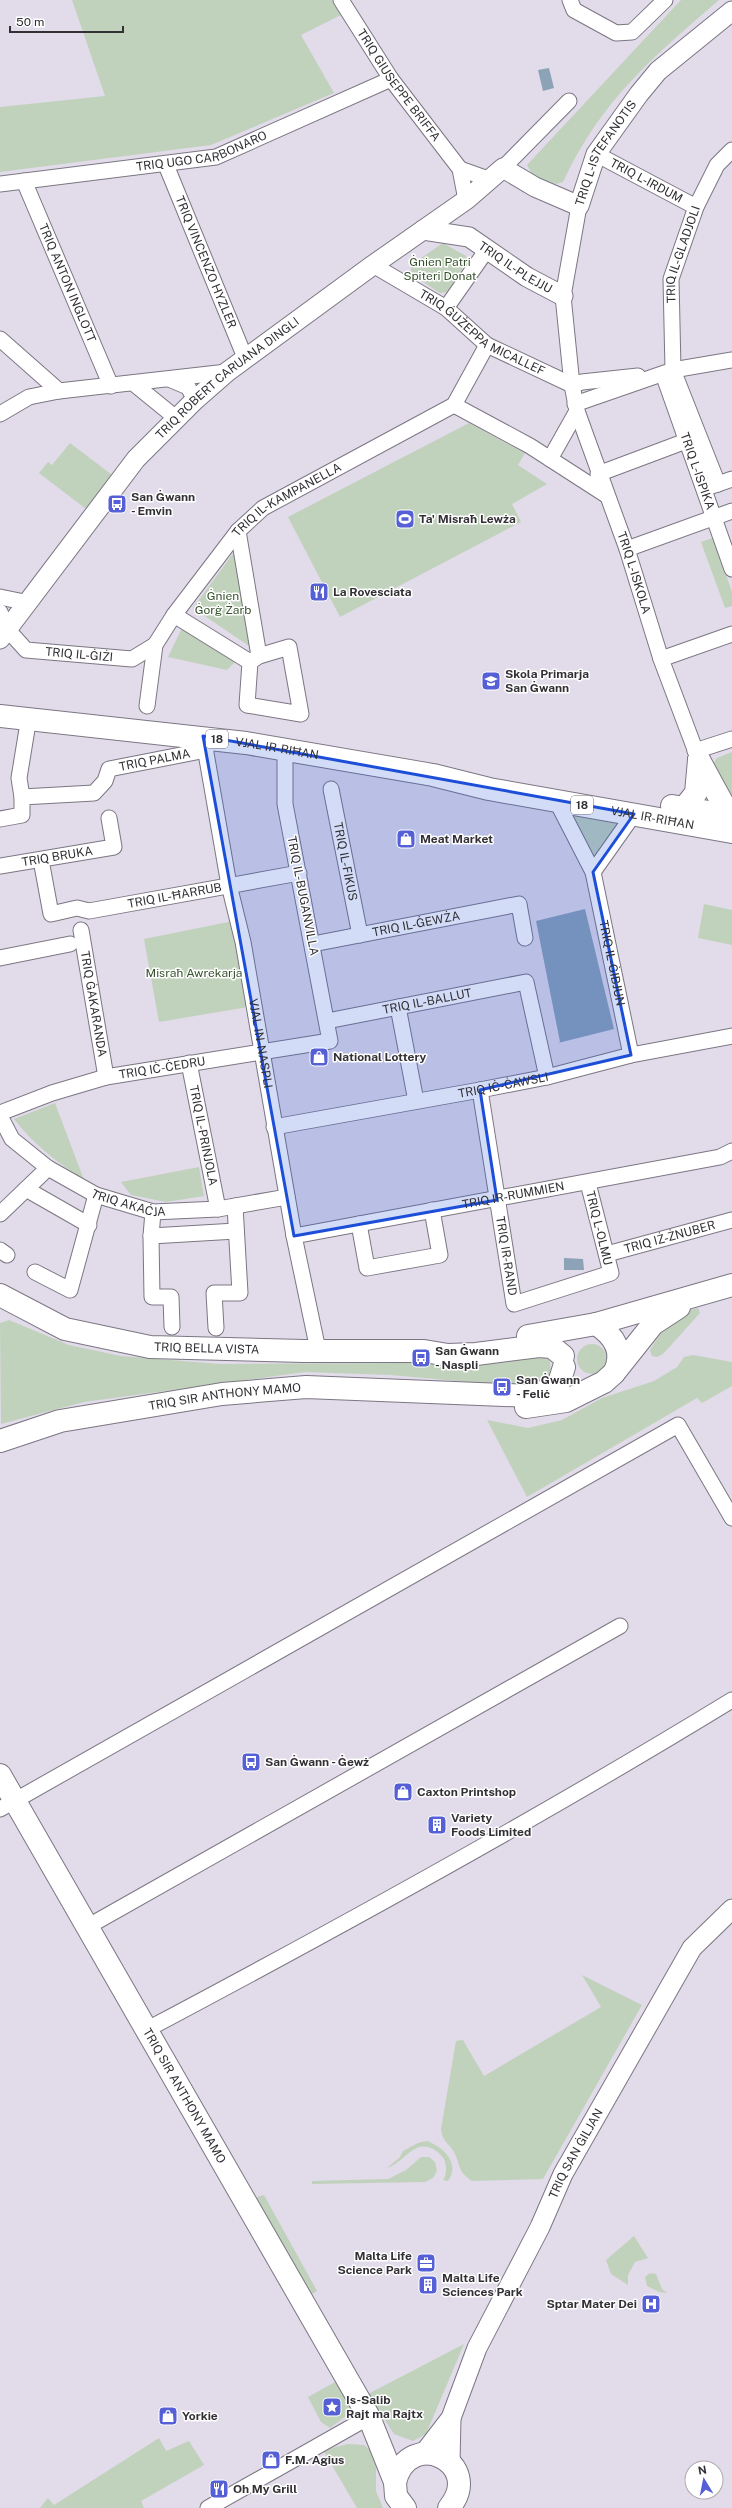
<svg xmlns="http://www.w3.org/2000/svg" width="732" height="2508" viewBox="0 0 732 2508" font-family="'Public Sans',sans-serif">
<rect width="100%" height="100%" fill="#e2dbea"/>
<g fill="#c1d2bc">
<polygon points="72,0 337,0 345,13 301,35 334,93 211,145 0,172 0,107 105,96"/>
<path d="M681,0H719C653,57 601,100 563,182L556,184L533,176L527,165Z"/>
<polygon points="443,243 466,256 467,261 448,292 440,293 411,274 411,265"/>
<polygon points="469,423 525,453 518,465 547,484 512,504 521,522 340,617 288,517"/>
<polygon points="70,443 116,478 90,512 39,473 48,462 52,465"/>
<polygon points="713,538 732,592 732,606 725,608 701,542"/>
<polygon points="235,551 252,648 193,608"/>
<polygon points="182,628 237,660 227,670 168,657"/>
<polygon points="732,752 732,799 713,764 717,758"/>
<polygon points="571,811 622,821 592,860"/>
<polygon points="704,904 732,910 732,945 698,938"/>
<polygon points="238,920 254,1006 159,1022 144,939"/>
<path d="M55,1103L84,1180C57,1162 34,1145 14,1119Z"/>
<polygon points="199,1167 204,1196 166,1202 131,1195 121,1182"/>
<path d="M698,1308L700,1313L663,1354L657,1357L652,1356L650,1350C661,1331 676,1312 698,1308Z"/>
<polygon points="9,1320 69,1345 121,1356 220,1364 400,1363 498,1360 537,1351 550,1361 551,1375 536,1388 391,1375 305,1372 84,1402 1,1424 0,1323"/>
<circle cx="592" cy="1359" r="15"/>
<polygon points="693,1355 732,1362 732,1386 702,1403 697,1398 527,1497 487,1420 528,1428 562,1420 602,1398 654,1381 677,1367 684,1357"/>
<path d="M582,1975L642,2005L543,2179L472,2181C458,2171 461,2168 455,2154C450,2143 443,2144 441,2129L456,2041L463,2040L484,2076L601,2007Z"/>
<path d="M427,2141C443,2147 461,2163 448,2181L443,2180C447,2174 447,2166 444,2159C439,2151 427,2143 417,2148C406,2153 400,2163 386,2169L400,2157L403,2151L418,2143Z"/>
<polygon points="421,2157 429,2157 435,2162 437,2171 433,2178 425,2182 312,2184 312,2181 388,2179 406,2170"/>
<polygon points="264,2195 317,2291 307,2297 256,2201 257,2197"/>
<polygon points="634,2236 648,2258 635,2262 628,2275 628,2285 611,2274 606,2260"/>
<polygon points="650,2273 656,2274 662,2289 667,2293 659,2292 647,2286 645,2277"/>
<polygon points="464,2344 426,2434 413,2441 394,2434 368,2394"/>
<polygon points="337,2381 354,2410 330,2428 321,2422 308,2397"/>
<polygon points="159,2438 166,2451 189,2441 204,2465 141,2501 144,2508 40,2508 48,2498 54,2505"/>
<polygon points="348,2444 364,2445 370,2450 376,2467 376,2491 383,2508 357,2508 323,2450"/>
</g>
<g fill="#8ba2b7">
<polygon points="549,68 554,88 543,91 538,70"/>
<polygon points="585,909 614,1029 558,1043 560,1042 536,921"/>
<polygon points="564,1258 583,1259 584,1270 564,1270"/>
</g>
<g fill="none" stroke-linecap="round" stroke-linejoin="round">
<defs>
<g id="minor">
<path id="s1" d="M341,0L391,79L460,169L466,200"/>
<polyline points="570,0 574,10 616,33 632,32 665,0"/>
<path id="s2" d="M596,154L696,207"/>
<path id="s3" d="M166,165L246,360"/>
<polyline points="503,168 569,101"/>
<polyline points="460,169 491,180"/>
<path id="s4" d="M24,181L111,386"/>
<path id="s5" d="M0,184L216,157L391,79"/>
<path id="s6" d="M579,206L563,296L572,385L577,411L627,549L661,659L699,760"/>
<path id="s7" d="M373,265L446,308L487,345L572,385"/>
<polyline points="446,308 486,251"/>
<polyline points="0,339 59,391"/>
<path id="s8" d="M663,374L732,569"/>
<polyline points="169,379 188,387 195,400"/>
<polyline points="133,383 176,418"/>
<polyline points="572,385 582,382 638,376"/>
<polyline points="575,404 673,370 732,360"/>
<polyline points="454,405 530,446 606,495"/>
<polyline points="0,414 29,397 59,391 227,372"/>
<polyline points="550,459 577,411"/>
<polyline points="598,474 686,441"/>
<path id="s9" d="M718,484L673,370L671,279L696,207L717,165L732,150"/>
<polyline points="709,487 732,479"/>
<polyline points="238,531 259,656"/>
<polyline points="627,549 732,511"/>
<polyline points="0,597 29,603"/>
<path id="s10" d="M0,612L8,630L26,650L132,659L155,645"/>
<polyline points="174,615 250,662"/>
<polygon points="289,647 301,714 247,705 250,662 259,656"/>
<polyline points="661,659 732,634"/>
<path id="s11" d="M147,706L155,645L174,615L238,531L263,508L454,405L487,345"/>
<path id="s12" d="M203,736L229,885L243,942L294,1236L318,1350"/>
<polyline points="695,751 732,739"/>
<path id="s13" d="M331,789L360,935"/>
<polyline points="22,797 19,778 29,717"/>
<path id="s14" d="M556,800L593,872L631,1055"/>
<path id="s15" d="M0,819L22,815V797L94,793L105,781L109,769L206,750"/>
<path id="s16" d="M41,860L51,914L77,908L89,911L299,873"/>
<path id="s17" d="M0,866L114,847L109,818"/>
<polyline points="593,872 634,814"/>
<path id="s18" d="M81,930L106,1077"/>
<path id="s19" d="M313,944L519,904L525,938"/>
<polyline points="0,958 70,944"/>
<polyline points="398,1007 416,1101"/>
<path id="s20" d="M327,1021L526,982L547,1077"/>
<path id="s21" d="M189,1063L218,1209"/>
<path id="s22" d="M480,1090L514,1304L611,1273L588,1183"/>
<path id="s23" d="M0,1113L52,1093L106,1077L330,1041L285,804V751"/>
<path id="s24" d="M0,1116L12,1139L48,1168L96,1195L153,1212L218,1209L287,1197"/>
<path id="s25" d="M274,1127L480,1090L547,1077L631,1055L732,1036"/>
<polyline points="26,1189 89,1225"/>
<polyline points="153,1212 151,1236 152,1297 171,1297 172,1327"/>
<polyline points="0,1214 48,1168"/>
<polyline points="359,1224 367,1268 440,1255 432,1210"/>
<polyline points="151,1236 236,1231"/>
<path id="s26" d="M294,1236L720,1157L732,1151"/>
<polyline points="0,1250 7,1255"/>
<path id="s27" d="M607,1254L732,1220"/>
<polyline points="35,1272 70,1290 96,1195"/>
<polyline points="216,1328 214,1293 240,1293 235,1206"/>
<polyline points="0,1809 678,1425 732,1518"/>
<polyline points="87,1927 620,1626"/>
<path d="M146,2030C344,1925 541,1817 732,1700"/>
<polyline points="208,2508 369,2417"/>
</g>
<g id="tertiary">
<path id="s28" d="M423,230L469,237L527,277L563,296"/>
<path id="s29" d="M0,639L136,459L195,400L227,372L373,265L466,200L503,168L535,187L579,206L596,154L639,94L658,71L732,11"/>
<path id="s30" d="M424,2453L451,2418L477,2348L540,2227L563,2174L692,1948L732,1909"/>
<polyline points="450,2463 451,2418"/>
</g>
<g id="secondary">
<path id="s31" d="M0,1295L65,1329L150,1347L304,1351H424L448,1355L476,1354L539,1346L552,1347L563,1356"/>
<path d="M596,1324C615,1336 625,1353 614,1373"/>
<polyline points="528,1336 596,1324 732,1285"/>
<polyline points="526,1407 566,1401 604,1382 614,1373 653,1324 679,1307"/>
<path id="s32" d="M0,1441L60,1421L222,1394L306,1387L531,1396L558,1386L564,1367"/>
<path id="s33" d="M0,1775L369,2417L395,2482L396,2496L405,2508"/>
<path d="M395,2482C409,2426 486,2463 449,2508"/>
</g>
<g id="primary">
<path id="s34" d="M0,716L246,743L433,775L489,789L732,832"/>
<polyline points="699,760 729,815"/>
<polyline points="672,806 732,816"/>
<polyline points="684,808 696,793 699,760"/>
</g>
</defs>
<use href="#minor" stroke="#7c7683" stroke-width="17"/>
<use href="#tertiary" stroke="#7c7683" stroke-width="21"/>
<use href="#secondary" stroke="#7c7683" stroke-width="24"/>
<use href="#primary" stroke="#7c7683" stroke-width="24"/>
<use href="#minor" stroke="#fff" stroke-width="15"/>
<use href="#tertiary" stroke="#fff" stroke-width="19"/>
<use href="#secondary" stroke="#fff" stroke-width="22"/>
<use href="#primary" stroke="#fff" stroke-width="22"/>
</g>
<path fill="#1d4ed8" fill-opacity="0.2" stroke="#1d4ed8" stroke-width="3" stroke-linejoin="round" d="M203,736L634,814L593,872L631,1055L480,1090L497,1200L294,1236Z"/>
<defs>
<symbol id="bus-square" viewBox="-11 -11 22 22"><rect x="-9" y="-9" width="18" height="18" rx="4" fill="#555fd6" stroke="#fff"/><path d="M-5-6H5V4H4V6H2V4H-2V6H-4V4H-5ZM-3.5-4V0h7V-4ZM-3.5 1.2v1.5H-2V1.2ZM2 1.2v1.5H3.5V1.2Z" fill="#fff"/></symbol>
<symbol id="stadium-square" viewBox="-11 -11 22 22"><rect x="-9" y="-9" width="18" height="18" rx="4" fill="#555fd6" stroke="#fff"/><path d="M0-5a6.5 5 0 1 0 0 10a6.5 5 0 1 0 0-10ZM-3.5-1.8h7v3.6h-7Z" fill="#fff"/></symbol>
<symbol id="restaurant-square" viewBox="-11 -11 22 22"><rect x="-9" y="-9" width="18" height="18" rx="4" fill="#555fd6" stroke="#fff"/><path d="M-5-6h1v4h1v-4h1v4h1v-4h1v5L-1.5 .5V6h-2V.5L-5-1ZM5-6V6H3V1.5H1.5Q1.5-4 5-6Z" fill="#fff"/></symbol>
<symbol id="school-square" viewBox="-11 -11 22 22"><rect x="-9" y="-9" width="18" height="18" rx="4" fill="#555fd6" stroke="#fff"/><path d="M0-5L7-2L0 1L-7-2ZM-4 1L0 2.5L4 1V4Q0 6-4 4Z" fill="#fff"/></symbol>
<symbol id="shop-square" viewBox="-11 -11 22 22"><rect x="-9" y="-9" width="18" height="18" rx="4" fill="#555fd6" stroke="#fff"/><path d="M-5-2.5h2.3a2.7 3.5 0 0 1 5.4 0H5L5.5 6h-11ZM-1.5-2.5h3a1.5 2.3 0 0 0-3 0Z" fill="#fff"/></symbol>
<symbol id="building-square" viewBox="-11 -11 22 22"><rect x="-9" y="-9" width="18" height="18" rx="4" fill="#555fd6" stroke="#fff"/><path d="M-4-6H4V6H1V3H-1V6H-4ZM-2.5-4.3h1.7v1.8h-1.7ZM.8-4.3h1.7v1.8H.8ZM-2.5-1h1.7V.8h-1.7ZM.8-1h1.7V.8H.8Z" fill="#fff"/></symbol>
<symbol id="office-square" viewBox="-11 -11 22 22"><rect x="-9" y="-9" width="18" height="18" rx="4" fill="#555fd6" stroke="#fff"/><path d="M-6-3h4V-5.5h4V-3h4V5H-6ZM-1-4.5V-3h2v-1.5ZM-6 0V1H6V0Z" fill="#fff"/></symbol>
<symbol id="hospital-square" viewBox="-11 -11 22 22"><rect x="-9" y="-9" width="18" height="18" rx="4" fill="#555fd6" stroke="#fff"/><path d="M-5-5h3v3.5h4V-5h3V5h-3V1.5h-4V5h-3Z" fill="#fff"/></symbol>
<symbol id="sight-square" viewBox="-11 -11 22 22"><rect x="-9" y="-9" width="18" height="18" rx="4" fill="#555fd6" stroke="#fff"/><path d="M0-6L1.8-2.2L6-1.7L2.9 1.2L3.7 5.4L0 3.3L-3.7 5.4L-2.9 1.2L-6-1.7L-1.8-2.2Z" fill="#fff"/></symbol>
</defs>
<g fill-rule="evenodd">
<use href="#bus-square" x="106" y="493" width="22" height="22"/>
<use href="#stadium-square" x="394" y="508" width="22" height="22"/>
<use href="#restaurant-square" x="308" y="581" width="22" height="22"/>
<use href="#school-square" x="480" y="670" width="22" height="22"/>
<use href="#shop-square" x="395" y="828" width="22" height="22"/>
<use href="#shop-square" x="308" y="1046" width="22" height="22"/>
<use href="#bus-square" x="410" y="1347" width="22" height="22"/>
<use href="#bus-square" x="491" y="1376" width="22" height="22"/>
<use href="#bus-square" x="240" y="1751" width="22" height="22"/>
<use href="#shop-square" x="392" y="1781" width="22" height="22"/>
<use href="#building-square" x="426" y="1814" width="22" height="22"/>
<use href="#office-square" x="415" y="2252" width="22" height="22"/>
<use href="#building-square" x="417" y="2274" width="22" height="22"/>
<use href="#hospital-square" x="640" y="2293" width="22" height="22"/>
<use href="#sight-square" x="321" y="2396" width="22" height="22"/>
<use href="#shop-square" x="157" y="2405" width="22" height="22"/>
<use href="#shop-square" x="260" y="2449" width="22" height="22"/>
<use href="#restaurant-square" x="208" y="2478" width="22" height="22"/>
</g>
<g text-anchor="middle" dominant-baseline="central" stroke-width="3" stroke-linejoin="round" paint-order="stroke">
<g fill="#fff" stroke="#706e72" stroke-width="1">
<rect x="206" y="730" width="22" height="18" rx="3"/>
<rect x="571" y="796" width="22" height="18" rx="3"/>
</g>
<g font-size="11" font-weight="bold" fill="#333035">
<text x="217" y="739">18</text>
<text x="582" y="805">18</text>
</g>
<g font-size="12" fill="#333035" stroke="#fff">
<text stroke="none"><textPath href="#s1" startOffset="103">TRIQ GIUSEPPE BRIFFA</textPath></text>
<text stroke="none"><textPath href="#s5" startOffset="205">TRIQ UGO CARBONARO</textPath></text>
<text stroke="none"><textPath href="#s29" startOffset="840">TRIQ L-ISTEFANOTIS</textPath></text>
<text stroke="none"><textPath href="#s2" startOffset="57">TRIQ L-IRDUM</textPath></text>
<text stroke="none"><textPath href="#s9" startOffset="240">TRIQ IL-GLADJOLI</textPath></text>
<text stroke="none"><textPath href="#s3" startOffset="105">TRIQ VINCENZO HYZLER</textPath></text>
<text stroke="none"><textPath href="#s28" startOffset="102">TRIQ IL-PLEJJU</textPath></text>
<text stroke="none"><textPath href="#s4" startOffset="111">TRIQ ANTON INGLOTT</textPath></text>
<text stroke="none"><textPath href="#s7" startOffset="129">TRIQ ĠUŻEPPA MICALLEF</textPath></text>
<text stroke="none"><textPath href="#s29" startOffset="348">TRIQ ROBERT CARUANA DINGLI</textPath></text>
<text stroke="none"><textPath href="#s8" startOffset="103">TRIQ L-ISPIKA</textPath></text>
<text stroke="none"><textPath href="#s11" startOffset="261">TRIQ IL-KAMPANELLA</textPath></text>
<text stroke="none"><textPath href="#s6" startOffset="379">TRIQ L-ISKOLA</textPath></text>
<text stroke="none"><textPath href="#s10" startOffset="100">TRIQ IL-ĠIŻI</textPath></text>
<text stroke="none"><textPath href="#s34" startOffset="279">VJAL IR-RIĦAN</textPath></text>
<text stroke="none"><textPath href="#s15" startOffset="188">TRIQ PALMA</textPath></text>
<text stroke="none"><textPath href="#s34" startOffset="661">VJAL IR-RIĦAN</textPath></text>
<text stroke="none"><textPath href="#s17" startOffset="58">TRIQ BRUKA</textPath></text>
<text stroke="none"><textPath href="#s13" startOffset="74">TRIQ IL-FIKUS</textPath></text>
<text stroke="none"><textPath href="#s16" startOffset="181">TRIQ IL-ĦARRUB</textPath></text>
<text transform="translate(303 896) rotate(79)">TRIQ IL-BUGANVILLA</text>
<text stroke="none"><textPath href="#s19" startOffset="105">TRIQ IL-ĠEWŻA</textPath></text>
<text stroke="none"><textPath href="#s14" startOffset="174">TRIQ IL-ĠIBJUN</textPath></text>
<text stroke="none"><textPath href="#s20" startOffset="102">TRIQ IL-BALLUT</textPath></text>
<text stroke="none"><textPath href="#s18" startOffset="75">TRIQ ĠAKARANDA</textPath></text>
<text stroke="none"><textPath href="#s12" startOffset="313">VJAL IN-NASPLI</textPath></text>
<text stroke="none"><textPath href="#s23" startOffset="169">TRIQ IĊ-ĊEDRU</textPath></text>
<text stroke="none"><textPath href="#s25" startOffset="233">TRIQ IĊ-ĊAWSLI</textPath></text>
<text stroke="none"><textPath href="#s21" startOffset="74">TRIQ IL-PRINJOLA</textPath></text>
<text stroke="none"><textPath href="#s26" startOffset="223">TRIQ IR-RUMMIEN</textPath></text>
<text stroke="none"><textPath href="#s24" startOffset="161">TRIQ AKAĊJA</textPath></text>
<text transform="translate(599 1228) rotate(76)">TRIQ L-OLMU</text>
<text stroke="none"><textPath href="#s27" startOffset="65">TRIQ IŻ-ŻNUBER</textPath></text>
<text stroke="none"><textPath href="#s22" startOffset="168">TRIQ IR-RAND</textPath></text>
<text stroke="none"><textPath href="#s31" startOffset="217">TRIQ BELLA VISTA</textPath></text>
<text stroke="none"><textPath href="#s32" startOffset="230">TRIQ SIR ANTHONY MAMO</textPath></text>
<text stroke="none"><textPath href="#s33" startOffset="370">TRIQ SIR ANTHONY MAMO</textPath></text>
<text stroke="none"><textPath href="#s30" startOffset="337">TRIQ SAN ĠILJAN</textPath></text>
</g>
<g font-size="12" fill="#35512b" stroke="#fff">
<text x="440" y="262">Ġnien Patri<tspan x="440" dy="14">Spiteri Donat</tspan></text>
<text x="223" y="596">Ġnien<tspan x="223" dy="14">Ġorġ Żarb</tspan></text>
<text x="194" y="973">Misraħ Awrekarja</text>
</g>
<g font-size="12" font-weight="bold" fill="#333035" stroke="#fff" text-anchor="start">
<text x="131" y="497">San Ġwann<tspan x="131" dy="14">- Emvin</tspan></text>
<text x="419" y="519">Ta' Misraħ Lewża</text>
<text x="333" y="592">La Rovesciata</text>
<text x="505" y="674">Skola Primarja<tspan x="505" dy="14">San Ġwann</tspan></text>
<text x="420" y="839">Meat Market</text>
<text x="333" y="1057">National Lottery</text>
<text x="435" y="1351">San Ġwann<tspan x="435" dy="14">- Naspli</tspan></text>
<text x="516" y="1380">San Ġwann<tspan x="516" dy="14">- Feliċ</tspan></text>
<text x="265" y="1762">San Ġwann - Ġewż</text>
<text x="417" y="1792">Caxton Printshop</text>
<text x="451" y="1818">Variety<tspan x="451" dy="14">Foods Limited</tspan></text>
<text x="412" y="2256" text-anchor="end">Malta Life<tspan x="412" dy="14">Science Park</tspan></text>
<text x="442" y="2278">Malta Life<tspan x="442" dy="14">Sciences Park</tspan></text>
<text x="637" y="2304" text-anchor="end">Sptar Mater Dei</text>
<text x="346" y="2400">Is-Salib<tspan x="346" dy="14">Rajt ma Rajtx</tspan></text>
<text x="182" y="2416">Yorkie</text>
<text x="285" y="2460">F.M. Agius</text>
<text x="233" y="2489">Oh My Grill</text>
</g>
</g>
<g transform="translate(704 2480) rotate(350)"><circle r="19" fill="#ffffff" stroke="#adacae"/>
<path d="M0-3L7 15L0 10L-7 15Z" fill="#555fd6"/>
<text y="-6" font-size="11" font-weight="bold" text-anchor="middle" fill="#333035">N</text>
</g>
<path d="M10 26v6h113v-6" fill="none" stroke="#333035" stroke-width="2"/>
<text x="16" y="26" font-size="12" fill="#333035" stroke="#ffffff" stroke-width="3" paint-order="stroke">50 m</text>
</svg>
